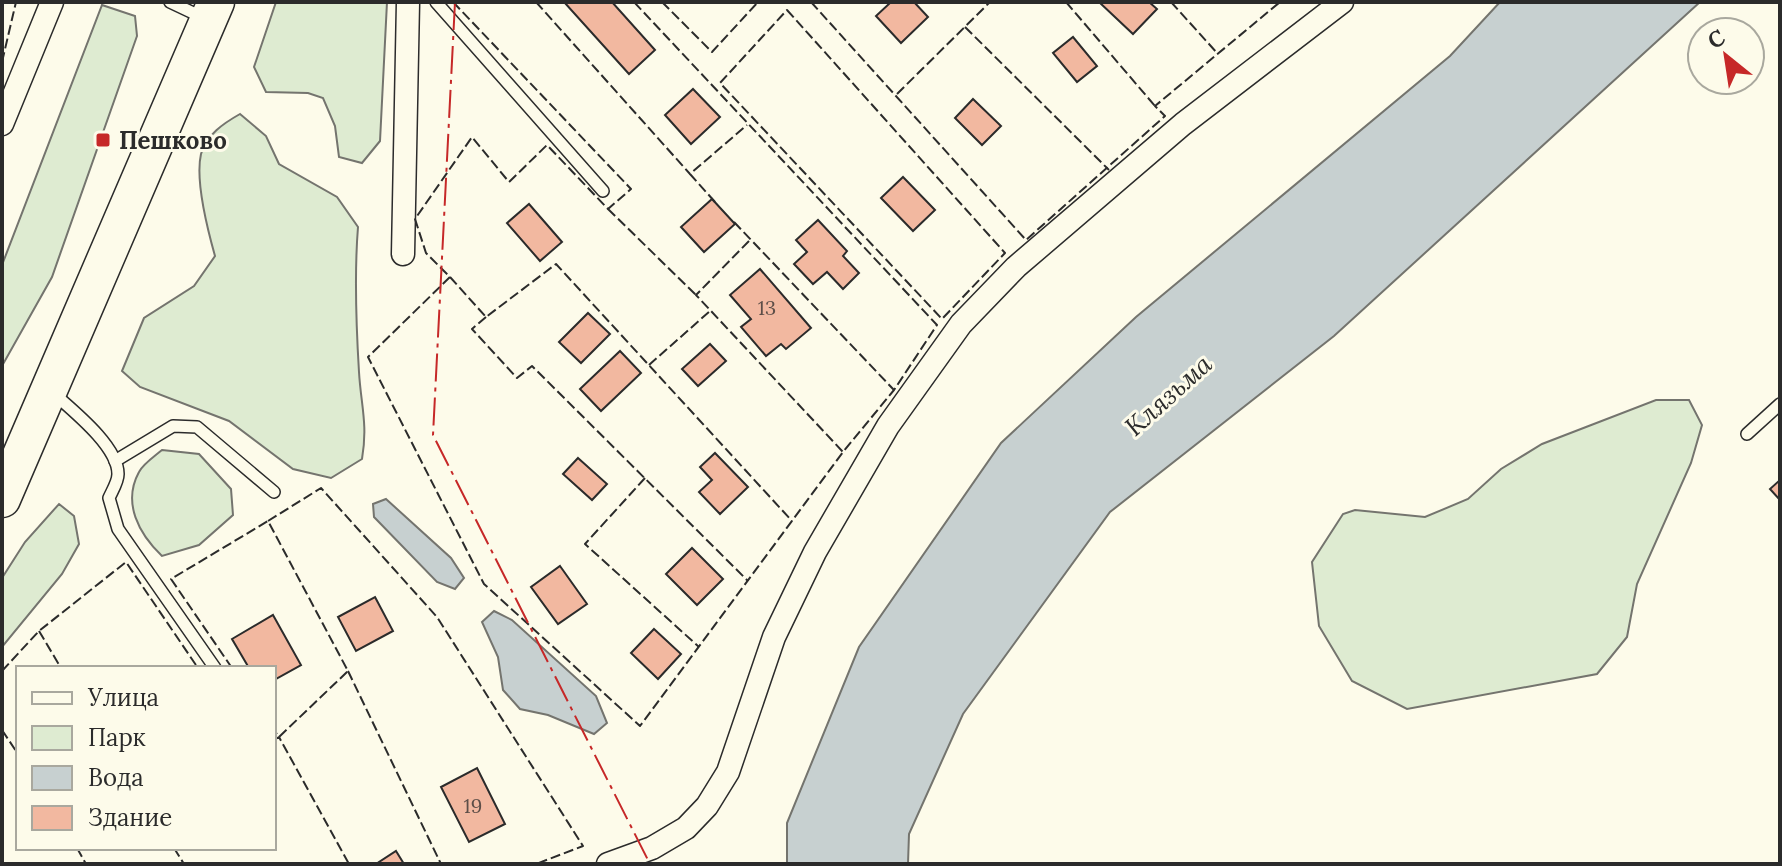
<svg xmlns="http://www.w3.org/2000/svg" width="1782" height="866" viewBox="0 0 1782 866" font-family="Lora,serif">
<rect width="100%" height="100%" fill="#fdfbea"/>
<g fill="#deebd1" stroke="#74746e" stroke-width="2">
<polygon points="276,2 387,2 380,141 362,163 339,157 335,126 323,98 308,93 266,92 254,67"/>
<polygon points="102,5 135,16 137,36 52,277 2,366 2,265"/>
<path d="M240,114L266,136L279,164L337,197L358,227C354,276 356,323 359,372C361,406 368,424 362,459L331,478L293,469L229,421L140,387L122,371L144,318L194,286L215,256C208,231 195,180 201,154C206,135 224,123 240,114Z"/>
<polygon points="1656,400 1689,400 1702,425 1691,463 1637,584 1627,637 1597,674 1407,709 1352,681 1319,626 1312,562 1343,514 1355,510 1425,517 1468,499 1501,469 1542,444"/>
<path d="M162,450L199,454L231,489L233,515L199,545L162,556C139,534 122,503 139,472C143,464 155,456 162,450Z"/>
<polygon points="59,504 74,516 79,544 62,574 2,647 2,578 25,542"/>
</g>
<g fill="#c7d0d0" stroke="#74746e" stroke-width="2">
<polygon points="1500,2 1700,2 1334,336 1110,512 963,714 909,834 908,864 787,864 787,823 859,647 1001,443 1136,317 1450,56"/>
<polygon points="386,499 451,558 464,578 455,589 437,582 374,517 373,504"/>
<polygon points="494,611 512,620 596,696 607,723 594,734 548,715 520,709 503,690 498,657 482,622"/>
</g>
<g fill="#f2b8a0" stroke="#2b2b2b" stroke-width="2">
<polygon points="564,2 612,2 655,50 629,74"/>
<polygon points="891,2 914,2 928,17 901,43 876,16"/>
<polygon points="1099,2 1149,2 1157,9 1133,34"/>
<polygon points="1073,37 1097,66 1077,82 1053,53"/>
<polygon points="693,89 720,117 691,144 665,115"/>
<polygon points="973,99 1001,126 982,145 955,118"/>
<polygon points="903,177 935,210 913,231 881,198"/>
<polygon points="712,199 735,224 704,252 681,227"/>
<polygon points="529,204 562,242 540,261 507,223"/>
<polygon points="818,220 847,251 843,256 859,273 843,289 827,272 813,284 794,264 807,252 796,240"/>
<polygon points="760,269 811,328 786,349 781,344 766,356 741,327 751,319 730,295"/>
<polygon points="588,313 610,334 581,363 559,342"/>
<polygon points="710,344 726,361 698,386 682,369"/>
<polygon points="620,351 641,373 601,411 580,389"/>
<polygon points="715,453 748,487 720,514 699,492 712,480 700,467"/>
<polygon points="578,458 607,484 592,500 563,474"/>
<polygon points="1780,480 1780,500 1770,489"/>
<polygon points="692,548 723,579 697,605 666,574"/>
<polygon points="560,566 587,604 558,624 531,587"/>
<polygon points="375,597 393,631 356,651 338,617"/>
<polygon points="273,615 301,665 274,680 274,668 249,668 232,639"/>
<polygon points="654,629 681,654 658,679 631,653"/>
<polygon points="477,768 505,824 469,842 441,787"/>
<polygon points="396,851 404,864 376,864"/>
</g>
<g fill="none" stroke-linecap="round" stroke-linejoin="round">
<defs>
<g id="service">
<polyline points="170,2 206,19"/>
<polyline points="436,2 603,191"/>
<path d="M52,392C72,410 118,446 118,474C118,482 112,491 109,498L118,529L215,668"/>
<polyline points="1747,434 1780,404"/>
<polyline points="115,461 173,426 197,427 274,492"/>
</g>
<g id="minor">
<polyline points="2,124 52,2"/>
<polyline points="403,254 408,2"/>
<polyline points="608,864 652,848 686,828 707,806 728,772 774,637 815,552 888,426 961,324 1016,267 1183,124 1342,2"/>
</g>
<polyline id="trunk" points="2,499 216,2"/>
</defs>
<use href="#service" stroke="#2b2b2b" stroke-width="14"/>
<use href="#minor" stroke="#2b2b2b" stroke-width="25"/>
<use href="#trunk" stroke="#2b2b2b" stroke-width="39"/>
<use href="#service" stroke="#fdfbea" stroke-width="11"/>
<use href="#minor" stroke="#fdfbea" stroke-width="22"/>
<use href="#trunk" stroke="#fdfbea" stroke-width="36"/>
<g stroke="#2b2b2b" stroke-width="2" stroke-dasharray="10 4" stroke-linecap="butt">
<polyline points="453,2 631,189 608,209 547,145 509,182 472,137 415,219 426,253 450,277 368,357 484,584 640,726 843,452 894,390 937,325 634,2"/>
<polyline points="536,2 690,174"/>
<polyline points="662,2 712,52 758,2"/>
<polyline points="811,2 1026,240 1165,116 1155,106 1280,2"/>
<polyline points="1066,2 1155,106"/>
<polyline points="1171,2 1218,54"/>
<polygon points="787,10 1005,253 942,319 720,83"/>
<polyline points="965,27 1109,170"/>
<polyline points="2,62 16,2"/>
<polyline points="897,94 990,2"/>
<polyline points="715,202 690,174 747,125"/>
<polyline points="608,209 696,295"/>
<polyline points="734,222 894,390"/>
<polyline points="749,241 696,295 843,452"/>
<polyline points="450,277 486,317 556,264 792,521"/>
<polyline points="486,317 472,329 517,378 532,366 748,581"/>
<polyline points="649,365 710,311"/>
<polyline points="645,478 585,544 699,647"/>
<polyline points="268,521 321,488 437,617 583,846 536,864"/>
<polyline points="39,631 61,668"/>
<polyline points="232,668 171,579 268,521 348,671 279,737 274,730"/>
<polyline points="2,671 39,631 126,562 198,668"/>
<polyline points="348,671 441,864"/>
<polyline points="2,730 18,754"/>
<polyline points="274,740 279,737 349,864"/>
<polyline points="77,848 86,864"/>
<polyline points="174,848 184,864"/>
</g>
<polyline stroke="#c62828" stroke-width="2" stroke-dasharray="28 6 4 6" stroke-linecap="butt" points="455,2 433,435 650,864"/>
</g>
<rect fill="#c62828" stroke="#fdfbea" stroke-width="3" x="95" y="132" width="16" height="16" rx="4"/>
<g text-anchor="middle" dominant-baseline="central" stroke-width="6" stroke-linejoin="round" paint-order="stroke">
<g font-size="20" fill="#5d4e48">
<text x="767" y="307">13</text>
<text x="473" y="805">19</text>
</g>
<g font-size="24" font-weight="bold" fill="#2b2b2b" stroke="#fdfbea" text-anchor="start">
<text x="119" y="140">Пешково</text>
</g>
<g font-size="26" font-style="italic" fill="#2b2b2b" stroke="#fdfbea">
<text transform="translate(1168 395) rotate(-42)">Клязьма</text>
</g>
</g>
<rect width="1782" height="866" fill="none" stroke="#2b2b2b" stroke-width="8"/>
<rect x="16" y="666" width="260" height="184" fill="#fdfbea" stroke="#a9a89e" stroke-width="2"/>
<rect x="32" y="692" width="40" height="12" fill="#fdfbea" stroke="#a9a89e" stroke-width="2"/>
<text x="88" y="706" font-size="24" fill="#2b2b2b">Улица</text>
<rect x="32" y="726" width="40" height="24" fill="#deebd1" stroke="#a9a89e" stroke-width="2"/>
<text x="88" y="746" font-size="24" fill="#2b2b2b">Парк</text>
<rect x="32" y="766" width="40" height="24" fill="#c7d0d0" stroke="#a9a89e" stroke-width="2"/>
<text x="88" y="786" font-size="24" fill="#2b2b2b">Вода</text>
<rect x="32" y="806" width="40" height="24" fill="#f2b8a0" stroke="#a9a89e" stroke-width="2"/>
<text x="88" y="826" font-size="24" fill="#2b2b2b">Здание</text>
<g transform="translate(1726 56) rotate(330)"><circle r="38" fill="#fdfbea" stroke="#a9a89e" stroke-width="2"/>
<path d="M0-6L14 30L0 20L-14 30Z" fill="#c62828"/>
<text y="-12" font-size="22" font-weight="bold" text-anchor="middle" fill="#2b2b2b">С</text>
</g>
</svg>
